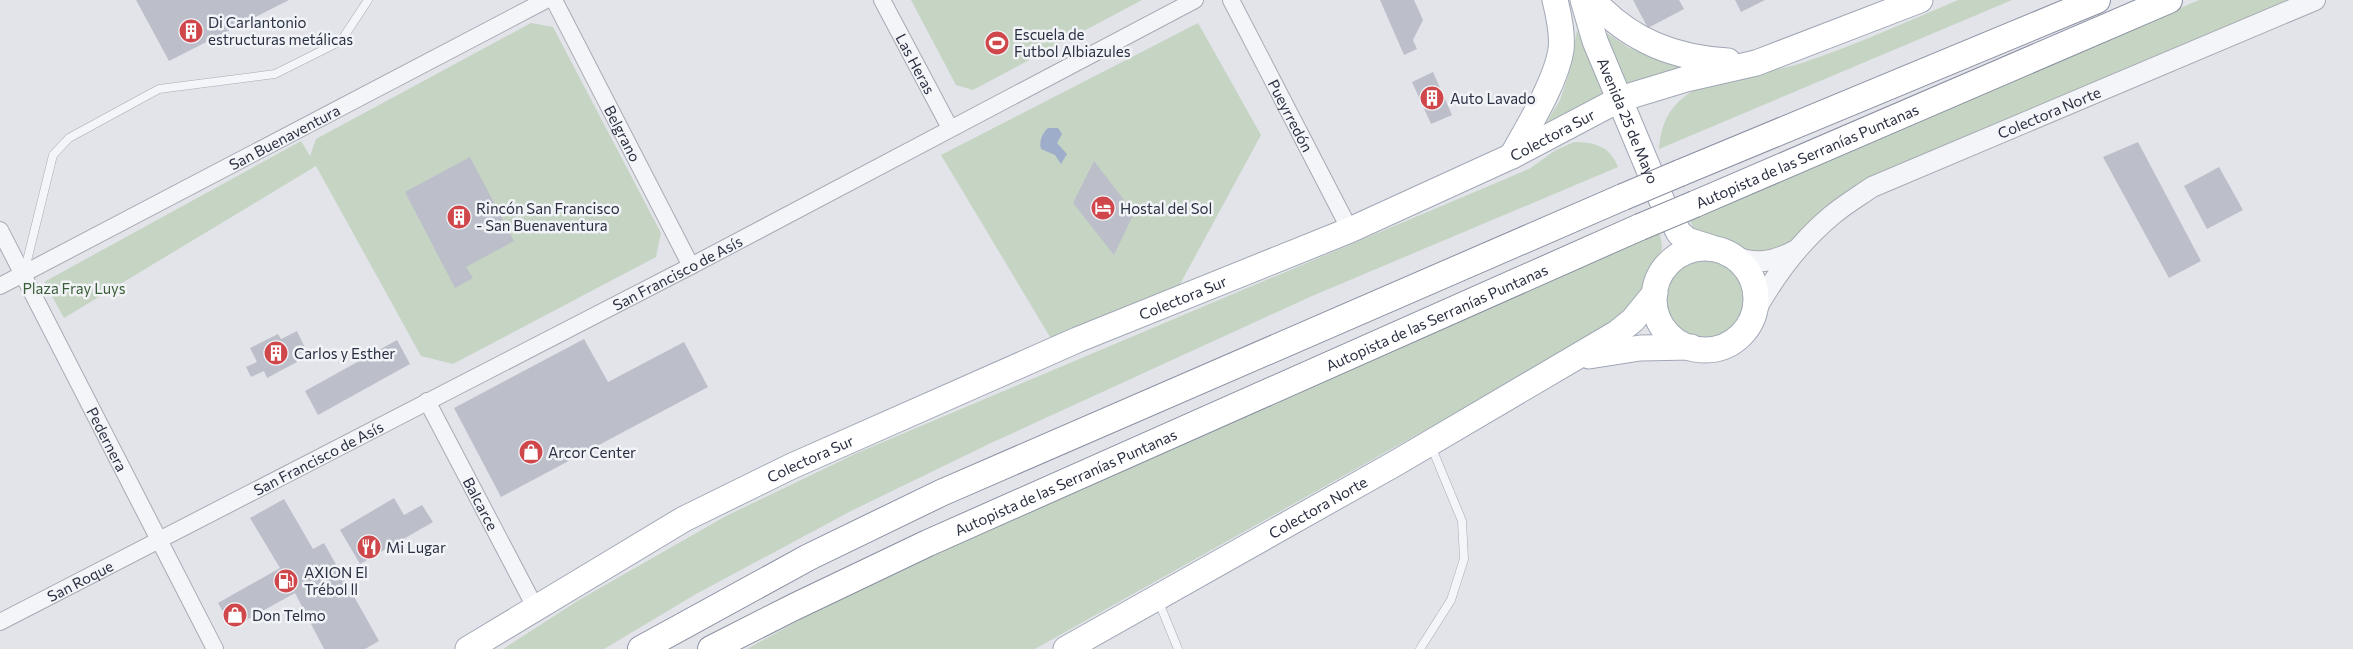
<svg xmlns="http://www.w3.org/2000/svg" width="2353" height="649" viewBox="0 0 2353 649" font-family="Commissioner,sans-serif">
<rect width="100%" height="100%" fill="#e2e4ea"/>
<g fill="#c5d4c3">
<polygon points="911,0 1142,0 973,90 956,85"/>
<path d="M1958,0H2012L1659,149C1661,125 1668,108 1688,94C1712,76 1772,73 1802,63C1855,45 1907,22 1958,0Z"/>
<polygon points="2199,0 2290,0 1863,184 1799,239 1765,253 1745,253 1705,236 1694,229 1688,217"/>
<polygon points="531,23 553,27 661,233 656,257 453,364 421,356 316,166 64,318 44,282 301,141 310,156 316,139"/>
<polygon points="1198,23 1261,135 1179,286 1053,342 941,155"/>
<polygon points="1598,27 1629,48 1683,67 1631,87 1625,87"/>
<polygon points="1577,30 1606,99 1537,138 1560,100 1569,73"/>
<path d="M1574,142C1594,142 1610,146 1618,167L1312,296L991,443L851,511L696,594L604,649H503L579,600L726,516L857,453L1529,169L1556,150Z"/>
<polygon points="1659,230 1662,245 1661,258 1635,308 1500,388 1035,649 747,649 834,601 989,524"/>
<circle cx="1705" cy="300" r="41"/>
</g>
<path fill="#9dadca" d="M1048,128H1058L1062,134L1057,143L1067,154L1061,164L1055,155L1041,149C1039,142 1042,133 1048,128Z"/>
<g fill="#bcbfca">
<polygon points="136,0 289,0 169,61"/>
<polygon points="1380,0 1414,0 1423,20 1413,40 1417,49 1404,55"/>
<polygon points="1633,0 1679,0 1684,9 1648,28"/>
<polygon points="1735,0 1765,0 1741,12"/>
<polygon points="1433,72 1452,115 1431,124 1412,82"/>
<polygon points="2138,142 2201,261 2169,278 2103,157"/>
<polygon points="470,157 514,241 466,267 473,278 455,288 405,192"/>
<polygon points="1094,161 1134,213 1114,255 1073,203"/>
<polygon points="2219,167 2243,210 2207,229 2184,186"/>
<polygon points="297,331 306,350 294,356 297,362 267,378 264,371 251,377 246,367 257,362 250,348 278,334 281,339"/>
<polygon points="584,339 608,382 684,342 708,387 501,497 454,408"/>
<polygon points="397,340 410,364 318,415 305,391"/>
<polygon points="394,498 404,515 422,505 433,522 360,564 340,530"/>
<polygon points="284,499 313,549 324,543 379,641 365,649 324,649 295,593 232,628 218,603 280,568 250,518"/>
</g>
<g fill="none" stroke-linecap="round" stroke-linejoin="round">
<defs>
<g id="service">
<polyline points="24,273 53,155 69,138 159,89 275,74 341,41 368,0"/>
<polyline points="1158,600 1178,649"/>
<polyline points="1420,649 1451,600 1464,559 1462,521 1431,446"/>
</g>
<g id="minor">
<path id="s1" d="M554,0L691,266"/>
<path id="s2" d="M882,0L950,128"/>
<path id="s3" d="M1231,0L1350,230"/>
<path id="s4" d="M0,230L215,649"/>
<path id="s5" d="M0,286L546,0"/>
<path id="s6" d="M427,401L535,607"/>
<path id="s7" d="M0,622L691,266L1195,0"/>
</g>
<g id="tertiary">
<path d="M1733,256C1756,265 1773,262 1794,251"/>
<path id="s8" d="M1753,315C1773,278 1799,243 1831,216C1844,205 1859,196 1872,187L2315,0"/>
</g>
<g id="primary">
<path id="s9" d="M1583,0L1595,41L1662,201L1679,233L1687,240L1712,248"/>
<path d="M1593,0C1630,41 1675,58 1728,61"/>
<path d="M1512,156C1528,127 1556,82 1561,50C1563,34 1559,16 1555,0"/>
<circle cx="1705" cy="299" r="51"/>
<polyline points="1589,356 1640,348 1691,347"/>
<path id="s10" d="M468,649L684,519L792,466L1077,340L1350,230L1512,156L1620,99L1686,79L1756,63L1920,0"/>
<path id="s11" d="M1066,649L1396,463L1617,333L1633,320L1655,293"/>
</g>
<g id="trunk">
<polyline points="1680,173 2097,0"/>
<path id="s12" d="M1695,204L2169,0"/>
<polyline points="641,649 809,557 941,493 1623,197"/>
<path id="s13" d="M711,649L794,607L928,543L1640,227"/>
</g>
</defs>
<use href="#service" stroke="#a7aab4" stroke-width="9"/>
<use href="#minor" stroke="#a7aab4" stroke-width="18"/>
<use href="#tertiary" stroke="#a7aab4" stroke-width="22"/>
<use href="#primary" stroke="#a1a7b6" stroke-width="27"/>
<use href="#trunk" stroke="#898fa1" stroke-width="28"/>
<use href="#service" stroke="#f4f5f8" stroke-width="8"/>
<use href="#minor" stroke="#f4f5f8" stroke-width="16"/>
<use href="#tertiary" stroke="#f4f5f8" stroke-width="20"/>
<use href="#primary" stroke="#fff" stroke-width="25"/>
<use href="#trunk" stroke="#fff" stroke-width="26"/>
<defs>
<g id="trunk-bridge">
<polyline points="1623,197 1680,173"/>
<polyline points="1640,227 1695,204"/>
</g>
</defs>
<use href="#trunk-bridge" stroke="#898fa1" stroke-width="28" stroke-linecap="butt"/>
<use href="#trunk-bridge" stroke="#fff" stroke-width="26"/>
</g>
<defs>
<symbol id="building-disc" viewBox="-11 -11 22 22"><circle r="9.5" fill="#cf474b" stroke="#f1f3f7"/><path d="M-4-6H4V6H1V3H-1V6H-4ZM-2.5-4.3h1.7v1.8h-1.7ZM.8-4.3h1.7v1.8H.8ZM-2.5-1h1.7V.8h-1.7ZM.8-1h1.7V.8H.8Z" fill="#fff"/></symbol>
<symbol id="stadium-disc" viewBox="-11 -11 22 22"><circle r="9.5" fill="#cf474b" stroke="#f1f3f7"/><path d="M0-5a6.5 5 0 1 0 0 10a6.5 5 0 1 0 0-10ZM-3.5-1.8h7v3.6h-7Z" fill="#fff"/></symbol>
<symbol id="hotel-disc" viewBox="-11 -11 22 22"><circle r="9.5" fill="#cf474b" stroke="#f1f3f7"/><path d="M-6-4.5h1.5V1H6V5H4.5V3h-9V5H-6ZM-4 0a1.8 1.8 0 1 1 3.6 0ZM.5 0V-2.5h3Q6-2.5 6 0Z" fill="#fff"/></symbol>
<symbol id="shop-disc" viewBox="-11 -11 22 22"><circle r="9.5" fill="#cf474b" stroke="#f1f3f7"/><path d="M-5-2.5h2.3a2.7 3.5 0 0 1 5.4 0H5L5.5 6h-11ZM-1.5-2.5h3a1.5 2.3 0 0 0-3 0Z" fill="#fff"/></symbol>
<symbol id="restaurant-disc" viewBox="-11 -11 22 22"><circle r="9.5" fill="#cf474b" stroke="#f1f3f7"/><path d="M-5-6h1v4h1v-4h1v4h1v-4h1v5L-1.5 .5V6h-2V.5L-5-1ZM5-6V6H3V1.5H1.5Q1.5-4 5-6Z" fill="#fff"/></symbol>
<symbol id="fuel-disc" viewBox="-11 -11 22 22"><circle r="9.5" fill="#cf474b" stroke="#f1f3f7"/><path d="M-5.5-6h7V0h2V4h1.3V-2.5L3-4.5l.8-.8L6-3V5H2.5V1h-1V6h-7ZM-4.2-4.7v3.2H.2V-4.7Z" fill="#fff"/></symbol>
</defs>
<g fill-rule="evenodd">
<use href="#building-disc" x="177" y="17" width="28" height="28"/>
<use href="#stadium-disc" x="983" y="29" width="28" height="28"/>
<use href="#building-disc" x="1418" y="84" width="28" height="28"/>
<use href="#hotel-disc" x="1089" y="194" width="28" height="28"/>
<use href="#building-disc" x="445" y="203" width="28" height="28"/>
<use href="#building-disc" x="262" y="339" width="28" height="28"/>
<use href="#shop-disc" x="517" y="438" width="28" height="28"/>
<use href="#restaurant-disc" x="355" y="533" width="28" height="28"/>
<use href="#fuel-disc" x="272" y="567" width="28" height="28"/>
<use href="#shop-disc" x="221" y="601" width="28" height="28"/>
</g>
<g text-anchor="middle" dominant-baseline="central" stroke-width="5" stroke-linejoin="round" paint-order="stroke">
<g font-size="15" fill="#2a3042" stroke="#f1f3f7" text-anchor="start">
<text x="208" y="22">Di Carlantonio<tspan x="208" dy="17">estructuras metálicas</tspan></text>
<text x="1014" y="34">Escuela de<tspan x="1014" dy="17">Futbol Albiazules</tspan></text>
<text x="1450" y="98">Auto Lavado</text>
<text x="476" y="208">Rincón San Francisco<tspan x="476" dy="17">- San Buenaventura</tspan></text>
<text x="1120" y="208">Hostal del Sol</text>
<text x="294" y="353">Carlos y Esther</text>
<text x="548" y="452">Arcor Center</text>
<text x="386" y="547">Mi Lugar</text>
<text x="304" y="572">AXION El<tspan x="304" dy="17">Trébol ll</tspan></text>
<text x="252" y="615">Don Telmo</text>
</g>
<g font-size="15" fill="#2a3042" stroke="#f1f3f7">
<text stroke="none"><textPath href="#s2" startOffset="72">Las Heras</textPath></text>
<text stroke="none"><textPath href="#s8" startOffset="369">Colectora Norte</textPath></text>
<text stroke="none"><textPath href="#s3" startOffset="130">Pueyrredón</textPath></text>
<text stroke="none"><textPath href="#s9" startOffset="129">Avenida 25 de Mayo</textPath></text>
<text stroke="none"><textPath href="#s1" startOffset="150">Belgrano</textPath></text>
<text stroke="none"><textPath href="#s10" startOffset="1202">Colectora Sur</textPath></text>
<text stroke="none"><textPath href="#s5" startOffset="321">San Buenaventura</textPath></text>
<text stroke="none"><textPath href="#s12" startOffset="122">Autopista de las Serranías Puntanas</textPath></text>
<text stroke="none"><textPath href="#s7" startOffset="762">San Francisco de Asís</textPath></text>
<text stroke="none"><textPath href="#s10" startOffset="798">Colectora Sur</textPath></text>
<text stroke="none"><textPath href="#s13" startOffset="798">Autopista de las Serranías Puntanas</textPath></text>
<text stroke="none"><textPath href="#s4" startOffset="235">Pedernera</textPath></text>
<text stroke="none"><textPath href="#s7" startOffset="358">San Francisco de Asís</textPath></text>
<text stroke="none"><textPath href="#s10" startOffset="392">Colectora Sur</textPath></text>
<text stroke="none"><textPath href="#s13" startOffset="392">Autopista de las Serranías Puntanas</textPath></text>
<text stroke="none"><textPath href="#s6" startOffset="116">Balcarce</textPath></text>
<text stroke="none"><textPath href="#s11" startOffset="289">Colectora Norte</textPath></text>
<text stroke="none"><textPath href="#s7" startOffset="90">San Roque</textPath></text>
</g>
<g font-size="15" fill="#395e37" stroke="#f1f3f7">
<text x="74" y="288">Plaza Fray Luys</text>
</g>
</g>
</svg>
